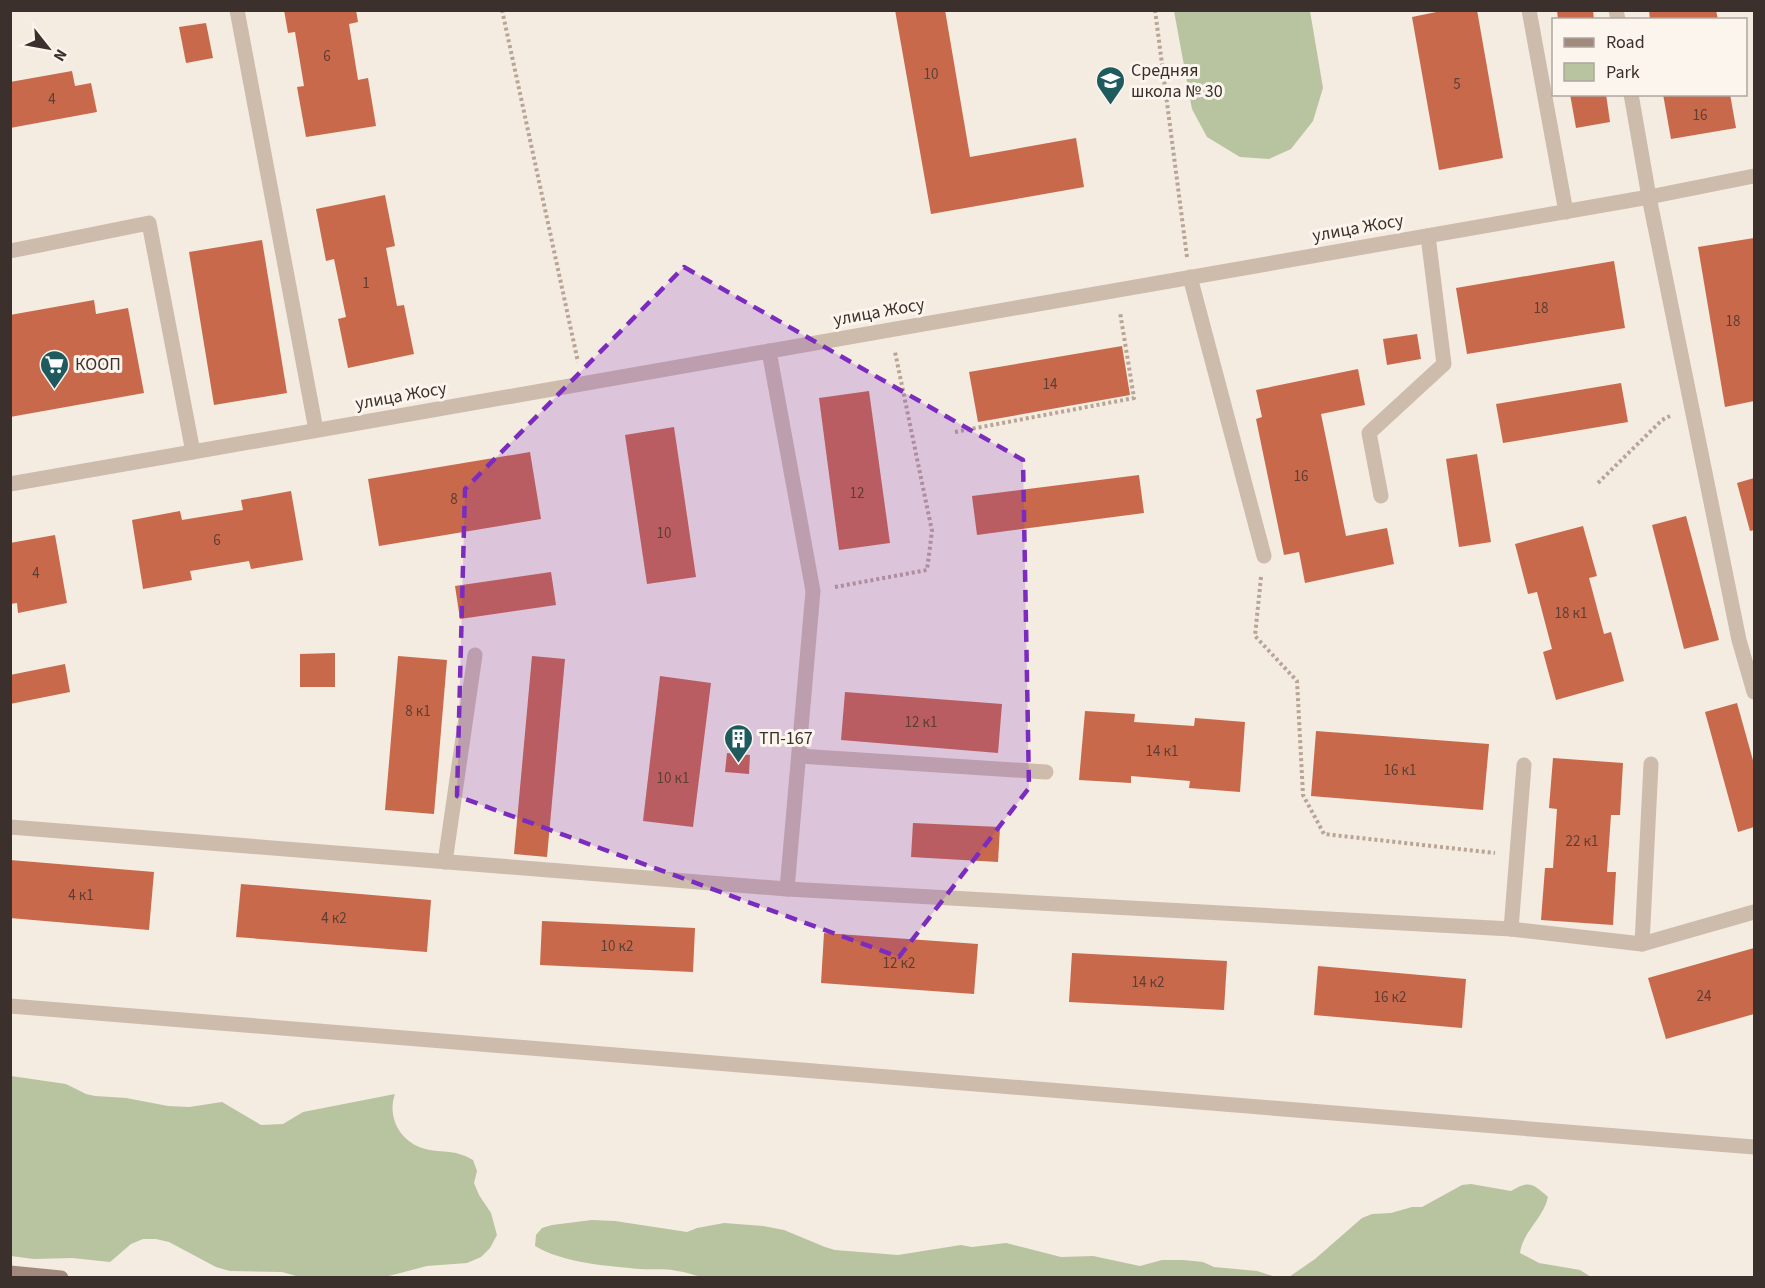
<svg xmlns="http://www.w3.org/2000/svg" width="1765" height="1288" viewBox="0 0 1765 1288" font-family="'Source Sans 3',sans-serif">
<rect width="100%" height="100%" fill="#f4ebe1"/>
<g fill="#b8c4a0">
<polygon points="1174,11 1310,11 1323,88 1313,121 1291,149 1269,159 1240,157 1207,137 1192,109"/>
<path d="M11,1076L66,1084L86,1094L95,1096L126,1098L168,1106L189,1107L222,1102L261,1125L283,1124L303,1112L395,1094C387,1116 399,1140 422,1148C440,1154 453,1148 473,1160L477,1171L474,1183L479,1195L491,1213L497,1235L490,1248L481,1257L467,1263L427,1266L385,1277L303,1278L282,1272L230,1271L216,1267L169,1242L156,1239H143L131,1244L110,1262L72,1258L34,1259L11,1256Z"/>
<path d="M1471,1184L1511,1191C1529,1180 1533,1184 1548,1197C1543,1219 1523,1231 1520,1253L1539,1263L1580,1270L1591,1277H1283H1289L1315,1259L1362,1218L1372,1214L1391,1213L1412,1207H1422L1462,1185Z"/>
<path d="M592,1220L615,1221L687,1232L697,1228L724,1223L763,1226L784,1230L825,1247L835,1250L898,1255L961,1245L972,1247L1006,1243L1061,1257L1093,1256L1140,1266L1162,1260H1183L1203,1262L1214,1267L1257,1271L1276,1277H704C695,1276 687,1272 677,1271C665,1268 652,1270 640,1269C608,1266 563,1263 535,1246L536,1235L542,1228L552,1225Z"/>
</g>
<g fill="#c8694b">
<polygon points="284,10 356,10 358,22 349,24 358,80 368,78 376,126 306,137 297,87 304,86 295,32 288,33"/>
<polygon points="895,10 945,10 970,157 1076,138 1084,187 931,214"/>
<polygon points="1446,10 1477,10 1503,158 1439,170 1412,17"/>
<polygon points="1557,10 1593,10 1594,20 1558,20"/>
<polygon points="1649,10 1716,10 1718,20 1650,20"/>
<polygon points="206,23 213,58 186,63 179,27"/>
<polygon points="72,71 75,86 91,83 97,112 10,128 10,82"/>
<polygon points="1570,94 1606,94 1610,122 1576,128"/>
<polygon points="1663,94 1730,94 1736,128 1671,139"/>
<polygon points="385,195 395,246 386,248 397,306 404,305 414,354 348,368 338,319 346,317 334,259 326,261 316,209"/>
<polygon points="1754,238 1754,401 1725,407 1698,247"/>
<polygon points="262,240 287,393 214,405 189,252"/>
<polygon points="1614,261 1625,328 1467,354 1456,288"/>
<polygon points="94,300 96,314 128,308 144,393 10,417 10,315"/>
<polygon points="1417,334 1421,359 1387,365 1383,339"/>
<polygon points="1122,346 1130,395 978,422 969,372"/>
<polygon points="1358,369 1365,405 1321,414 1346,536 1387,528 1394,564 1305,583 1299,552 1284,555 1256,419 1262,417 1256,390"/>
<polygon points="1621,383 1628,422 1503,443 1496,404"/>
<polygon points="869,391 890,543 839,550 819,398"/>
<polygon points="674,427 696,577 647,584 625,435"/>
<polygon points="530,452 541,519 379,546 368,479"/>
<polygon points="1477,454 1491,542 1459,547 1446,459"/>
<polygon points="1139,475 1144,513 977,535 972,496"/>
<polygon points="1754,478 1754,530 1750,531 1737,483"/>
<polygon points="291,491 303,560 251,569 249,561 190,571 192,580 143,589 132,520 180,511 182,520 243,510 241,500"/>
<polygon points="1686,516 1719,640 1684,649 1652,525"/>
<polygon points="1583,526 1597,576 1589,578 1604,634 1611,632 1624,681 1556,700 1543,652 1552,649 1537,592 1528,594 1515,544"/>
<polygon points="55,535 67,603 18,613 17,603 10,604 10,543"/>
<polygon points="551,572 556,605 460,619 455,586"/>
<polygon points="335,653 335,687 300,687 300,654"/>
<polygon points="398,656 447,660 434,814 385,810"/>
<polygon points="532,656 565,659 547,857 514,854"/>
<polygon points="65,664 70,692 10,704 10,675"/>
<polygon points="660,676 711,683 693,827 643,821"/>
<polygon points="845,692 1002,704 998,753 841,740"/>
<polygon points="1737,703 1754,764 1754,827 1738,832 1705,712"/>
<polygon points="1085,711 1135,714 1134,722 1194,726 1195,718 1245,722 1240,792 1189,788 1190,781 1131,776 1131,783 1079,780"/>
<polygon points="1316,731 1489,744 1483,810 1311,796"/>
<polygon points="727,753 750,755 749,774 725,772"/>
<polygon points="1553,758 1623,763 1620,815 1611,815 1607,872 1616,872 1613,925 1541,920 1545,868 1553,868 1557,809 1549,808"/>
<polygon points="913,823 1000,827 998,862 911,857"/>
<polygon points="10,860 154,872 149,930 10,918"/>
<polygon points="241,884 431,900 427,952 236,937"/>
<polygon points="542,921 695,928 693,972 540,965"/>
<polygon points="824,933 978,944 974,994 821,983"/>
<polygon points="1754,948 1754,1014 1666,1039 1648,978"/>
<polygon points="1072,953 1227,961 1224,1010 1069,1002"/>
<polygon points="1318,966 1466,979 1462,1028 1314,1015"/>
</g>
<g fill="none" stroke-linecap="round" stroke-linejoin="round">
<g stroke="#b9a596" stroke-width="4" stroke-dasharray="3 3" stroke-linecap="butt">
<polyline points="502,10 578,362"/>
<polyline points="1155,10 1187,257"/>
<polyline points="955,432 1134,398 1120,312"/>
<polyline points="1598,483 1662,420 1670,416"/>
<polyline points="1261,577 1255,636 1297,681 1303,795 1324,834 1495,853"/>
<polyline points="835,587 927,570 932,531 895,352"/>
</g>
<g stroke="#cdbbac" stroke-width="15">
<polyline points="237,10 316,430"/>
<polyline points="1529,10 1566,212"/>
<polyline points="1616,10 1618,20"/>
<polyline points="1631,94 1649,197 1739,640 1754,692"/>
<polyline points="10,251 149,223 193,452"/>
<polyline points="1190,277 1264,556"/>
<polyline points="769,351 813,591 787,889"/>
<polyline points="1381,496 1369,433 1444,364 1428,236"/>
<polyline points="799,756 1046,772"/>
<polyline points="445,862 475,655"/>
<polyline points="1511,929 1524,765"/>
<polyline points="1642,944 1651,764"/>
<polyline points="10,1006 1754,1147"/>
</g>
<g stroke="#cdbbac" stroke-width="15">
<polyline points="10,484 1649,197 1754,176"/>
<polyline points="10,827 787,889 1511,929 1642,944 1754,912"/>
</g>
<polyline stroke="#a18a7d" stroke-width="15" points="10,1273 61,1278"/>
</g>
<path fill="#7b2cbf" fill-opacity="0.2" stroke="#7b2cbf" stroke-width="4.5" stroke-dasharray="12 8" stroke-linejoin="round" d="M684,267L1023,460L1029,788L899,957L457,796L465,489Z"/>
<defs>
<symbol id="school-pin" viewBox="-11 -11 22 30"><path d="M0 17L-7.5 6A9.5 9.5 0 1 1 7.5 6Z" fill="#1f5a5e" stroke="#fbf5ee"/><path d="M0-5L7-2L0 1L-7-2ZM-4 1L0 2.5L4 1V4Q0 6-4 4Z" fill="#fff"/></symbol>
<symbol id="supermarket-pin" viewBox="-11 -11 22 30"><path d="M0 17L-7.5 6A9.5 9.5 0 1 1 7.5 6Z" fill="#1f5a5e" stroke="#fbf5ee"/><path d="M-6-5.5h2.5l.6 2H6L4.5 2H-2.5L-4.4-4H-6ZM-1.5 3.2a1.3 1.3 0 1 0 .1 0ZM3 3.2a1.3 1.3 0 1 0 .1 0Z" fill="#fff"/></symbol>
<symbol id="building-pin" viewBox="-11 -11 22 30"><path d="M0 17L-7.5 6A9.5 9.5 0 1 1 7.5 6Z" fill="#1f5a5e" stroke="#fbf5ee"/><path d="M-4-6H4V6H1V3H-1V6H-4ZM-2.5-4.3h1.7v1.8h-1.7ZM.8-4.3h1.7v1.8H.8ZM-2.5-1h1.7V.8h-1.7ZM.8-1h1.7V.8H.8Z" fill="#fff"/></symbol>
</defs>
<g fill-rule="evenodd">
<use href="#school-pin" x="1094" y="64" width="33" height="45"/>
<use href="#supermarket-pin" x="38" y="348" width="33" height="45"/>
<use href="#building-pin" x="722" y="722" width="33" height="45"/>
</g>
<g text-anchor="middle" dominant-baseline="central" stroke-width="6" stroke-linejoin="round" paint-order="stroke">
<g font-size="15" fill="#5e3e33">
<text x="327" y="56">6</text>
<text x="931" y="74">10</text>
<text x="1457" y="84">5</text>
<text x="52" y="99">4</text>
<text x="1700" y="115">16</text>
<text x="366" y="283">1</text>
<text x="1541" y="308">18</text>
<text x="1733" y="321">18</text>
<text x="1050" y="384">14</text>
<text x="1301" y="476">16</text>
<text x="857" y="493">12</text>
<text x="454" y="499">8</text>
<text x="664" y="533">10</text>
<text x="217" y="540">6</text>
<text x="36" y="573">4</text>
<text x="1571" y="613">18 к1</text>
<text x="418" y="711">8 к1</text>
<text x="921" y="722">12 к1</text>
<text x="1162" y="751">14 к1</text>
<text x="1400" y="770">16 к1</text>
<text x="673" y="778">10 к1</text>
<text x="1582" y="841">22 к1</text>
<text x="81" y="895">4 к1</text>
<text x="334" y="918">4 к2</text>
<text x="617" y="946">10 к2</text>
<text x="899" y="963">12 к2</text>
<text x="1148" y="982">14 к2</text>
<text x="1704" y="996">24</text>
<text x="1390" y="997">16 к2</text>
</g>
<g font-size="18" fill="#3b302b" stroke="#fbf5ee" text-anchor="start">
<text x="1131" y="70">Средняя<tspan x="1131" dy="21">школа № 30</tspan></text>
<text x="75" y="364">КООП</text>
<text x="759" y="738">ТП-167</text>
</g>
<g font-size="18" fill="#3b302b" stroke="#fbf5ee">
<text transform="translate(1358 228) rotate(-10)">улица Жосу</text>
<text transform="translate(879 312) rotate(-10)">улица Жосу</text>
<text transform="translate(401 396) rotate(-10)">улица Жосу</text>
</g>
</g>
<rect width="1765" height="1288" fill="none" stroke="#3b302b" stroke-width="24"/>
<rect x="1552" y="18" width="195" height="78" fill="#fbf5ee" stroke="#aea6a0" stroke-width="1.5"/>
<rect x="1564" y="38" width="30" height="9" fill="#a18a7d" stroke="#aea6a0" stroke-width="1.5"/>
<text x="1606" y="48" font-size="18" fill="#3b302b">Road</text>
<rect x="1564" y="63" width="30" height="18" fill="#b8c4a0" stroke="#aea6a0" stroke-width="1.5"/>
<text x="1606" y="78" font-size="18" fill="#3b302b">Park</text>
<g transform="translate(48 48) rotate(121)" stroke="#fbf5ee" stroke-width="4.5" paint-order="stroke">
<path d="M0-4.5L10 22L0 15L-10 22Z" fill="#3b302b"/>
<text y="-9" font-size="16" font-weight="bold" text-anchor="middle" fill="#3b302b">N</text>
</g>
</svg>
